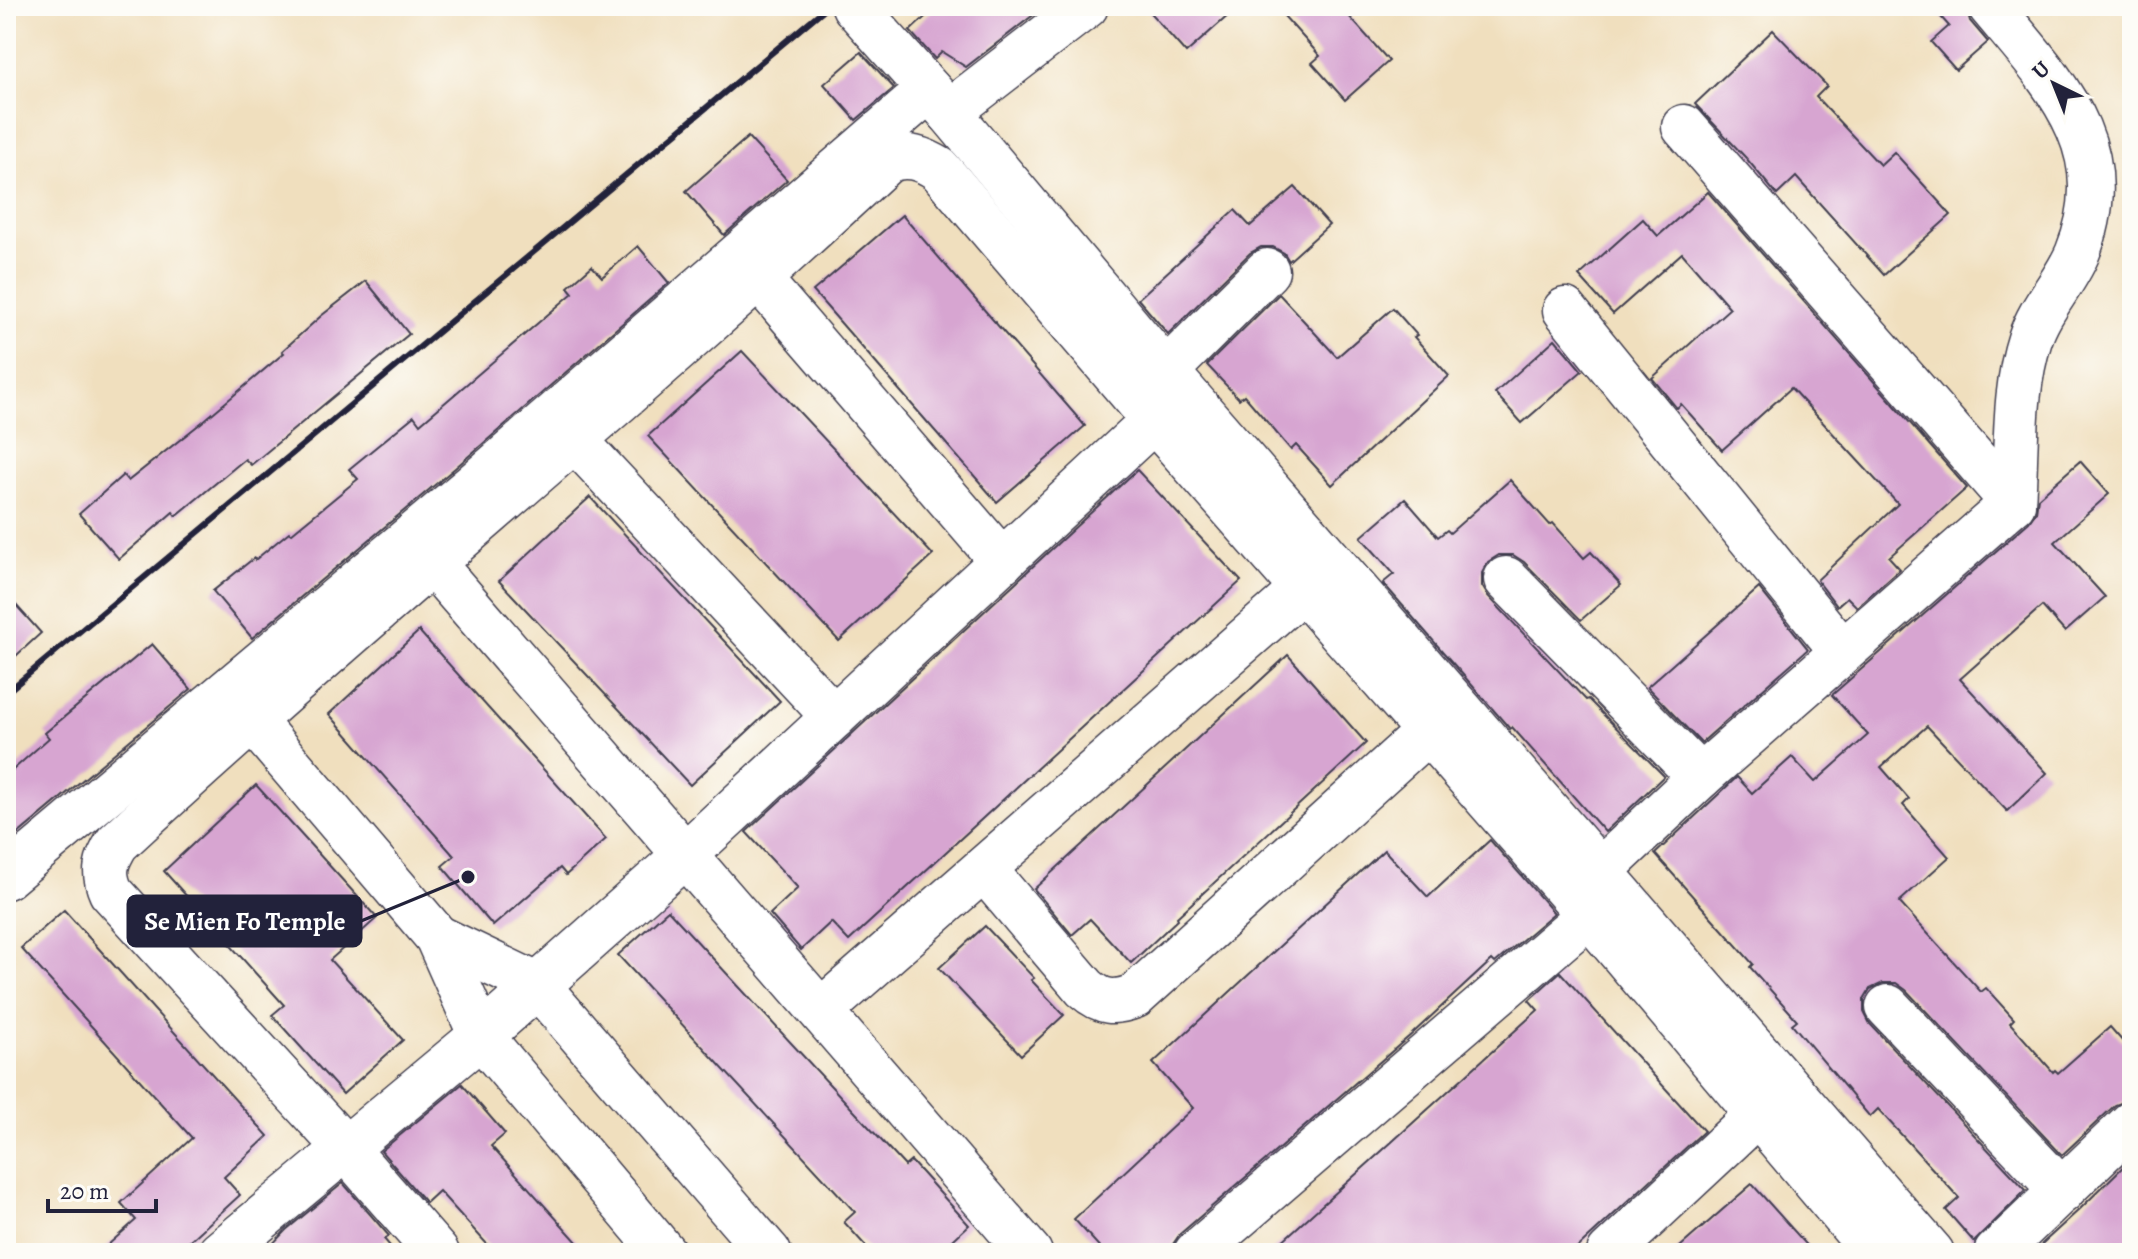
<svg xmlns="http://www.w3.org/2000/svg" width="2138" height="1259" viewBox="0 0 2138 1259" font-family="Alegreya,serif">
<rect width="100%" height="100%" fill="#fdfcf7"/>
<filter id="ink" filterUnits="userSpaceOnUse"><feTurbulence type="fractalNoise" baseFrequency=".0125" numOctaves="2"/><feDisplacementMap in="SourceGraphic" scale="16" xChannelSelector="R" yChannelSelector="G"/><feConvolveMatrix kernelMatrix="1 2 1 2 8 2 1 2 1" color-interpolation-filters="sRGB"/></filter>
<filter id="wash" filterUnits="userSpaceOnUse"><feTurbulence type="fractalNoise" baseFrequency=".006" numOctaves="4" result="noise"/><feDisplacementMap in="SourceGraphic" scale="32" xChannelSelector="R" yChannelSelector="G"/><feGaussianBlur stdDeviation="1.8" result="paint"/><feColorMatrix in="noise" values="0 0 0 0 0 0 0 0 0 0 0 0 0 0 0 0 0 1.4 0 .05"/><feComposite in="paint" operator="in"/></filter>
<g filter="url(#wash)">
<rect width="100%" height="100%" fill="#f0dfbe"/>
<g id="blocks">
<g fill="#d7a5d1">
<polygon points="937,6 1045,6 966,67 942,52 935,59 910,31"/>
<polygon points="1144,6 1239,6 1186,53"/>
<polygon points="1275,6 1340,6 1389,61 1345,100 1312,63 1320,56"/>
<polygon points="1931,6 1966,6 1970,21 1988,42 1956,70 1931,42 1949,26"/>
<polygon points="1773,30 1827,86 1816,97 1880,165 1894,152 1951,215 1884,275 1796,177 1777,195 1746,158 1695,104"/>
<polygon points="861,52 894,88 856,120 824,84"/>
<polygon points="748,137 787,180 724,235 686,191"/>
<polygon points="1295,187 1329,225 1289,261 1284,253 1273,247 1261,247 1250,253 1168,334 1138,299 1235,210 1250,226"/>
<polygon points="1708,192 1967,488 1889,557 1900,569 1857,607 1847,597 1837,606 1817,580 1898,504 1791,388 1722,450 1681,404 1677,408 1675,406 1652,378 1730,308 1682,253 1613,314 1579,276 1643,219 1658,236"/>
<polygon points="902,215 1085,426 997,502 813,291"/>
<polygon points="638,246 669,283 455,468 252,638 213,591 254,558 255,560 289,532 291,534 358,479 349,469 414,416 420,424 573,293 568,287 592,266 602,277"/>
<polygon points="366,281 409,334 251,465 245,459 176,516 173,512 119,559 79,514 123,475 128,481 201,423 284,353 282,351 321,316"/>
<polygon points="1279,294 1337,357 1393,308 1417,335 1414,337 1449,376 1332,485 1296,445 1291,450 1244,395 1239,399 1207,365"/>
<polygon points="1555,339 1582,371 1522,423 1495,393"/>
<polygon points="742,351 933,555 839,641 648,436"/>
<polygon points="2080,461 2109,494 2055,542 2105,597 2065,632 2042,606 1960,679 2047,773 2007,811 1927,726 1881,767 1909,799 1903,805 1949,857 1899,902 1981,992 1986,988 2014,1019 2010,1023 2053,1072 2055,1070 2058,1073 2110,1027 2132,1052 2132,1099 2115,1105 2062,1155 1906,990 1896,983 1883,983 1870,989 1864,999 1864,1012 1870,1024 2026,1190 1974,1242 1946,1210 1959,1198 1878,1109 1870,1117 1792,1024 1797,1020 1750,967 1753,964 1655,854 1737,777 1752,793 1792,757 1815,782 1868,735 1832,695 2029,522 2036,512 2038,498"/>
<polygon points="1137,470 1241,581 849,941 831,922 801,950 770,914 798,888 746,832"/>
<polygon points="1510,480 1550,525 1553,523 1584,558 1591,552 1621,585 1581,620 1524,562 1513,555 1499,555 1488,562 1482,573 1482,586 1488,596 1586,700 1588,699 1664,776 1605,832 1512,727 1510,729 1383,583 1394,574 1361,537 1405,499 1438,537 1447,530 1450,533"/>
<polygon points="590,497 780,701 690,785 499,581"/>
<polygon points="1759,588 1808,649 1701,743 1647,687"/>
<polygon points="6,594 41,633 6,665"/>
<polygon points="419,631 606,839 566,875 560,868 493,926 442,866 454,856 329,714"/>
<polygon points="152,644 191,689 6,844 6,776 49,738 45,733"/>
<polygon points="1288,655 1366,743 1177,917 1178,919 1131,963 1090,919 1072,935 1034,889"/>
<polygon points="256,785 377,918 330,960 403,1040 343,1094 272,1015 284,1005 164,871"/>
<polygon points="1490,840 1554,913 1495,963 1492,960 1412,1034 1180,1234 1173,1244 1172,1253 1105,1253 1074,1219 1193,1108 1153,1063 1384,850 1428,897"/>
<polygon points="64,910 268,1136 224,1177 240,1195 177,1253 99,1253 136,1220 121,1203 192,1138 21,948"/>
<polygon points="668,910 905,1166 911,1161 969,1225 939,1253 872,1253 844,1222 855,1212 618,955"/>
<polygon points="985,926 1034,978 1031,980 1064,1015 1021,1055 939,968"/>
<polygon points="1560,972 1704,1131 1572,1253 1269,1253 1538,1010 1529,1000"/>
<polygon points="462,1084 505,1134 491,1146 587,1253 495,1253 439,1191 426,1203 381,1151"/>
<polygon points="2132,1158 2132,1253 2032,1253 2080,1209"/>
<polygon points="343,1183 389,1236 384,1239 396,1253 264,1253 286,1230"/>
<polygon points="1752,1184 1814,1253 1673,1253"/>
</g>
</g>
</g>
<g filter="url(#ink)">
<use href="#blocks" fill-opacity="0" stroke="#413e4f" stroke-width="2"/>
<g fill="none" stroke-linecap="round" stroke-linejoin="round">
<defs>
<g id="minor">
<polyline points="854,6 949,112 1166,371 1932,1253"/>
<polyline points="949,112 1086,6"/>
<polyline points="1684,127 2013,503"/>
<polyline points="760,280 1002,561"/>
<polyline points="1565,310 1842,651"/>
<polyline points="1166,371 1267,271"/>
<polyline points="574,439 834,717"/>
<polyline points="433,564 1030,1253"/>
<polyline points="1506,579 1700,777"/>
<polyline points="251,719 437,937 481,1036 664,1253"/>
<path d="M984,869L1085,988C1102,1003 1114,1004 1135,996L1428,731"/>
<path d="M1601,870L1700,777L2013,503C2017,449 2013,391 2030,339C2040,308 2064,284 2077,254C2121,147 2053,82 1990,6"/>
<polyline points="6,877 471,487 929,90"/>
<polyline points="437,937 537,985 769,1253"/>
<polyline points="1888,1007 2062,1191"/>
<polyline points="821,1011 1303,589"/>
<polyline points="220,1253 481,1036 685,855 1154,420"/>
<path d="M437,1253L346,1149L111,892C102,872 106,861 117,843C369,610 636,395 887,161C906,152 923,159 939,169L1154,420L1589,915L1875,1253"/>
<polyline points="1196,1253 1589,915"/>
<polyline points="1609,1253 1757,1115"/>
<polyline points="1996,1253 2132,1123"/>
</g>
</defs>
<use href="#minor" stroke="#413e4f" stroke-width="47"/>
<use href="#minor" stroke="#fff" stroke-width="44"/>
<polyline stroke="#22223b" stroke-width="6" points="6,693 828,6"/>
</g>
</g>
<path fill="none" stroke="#22223b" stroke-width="3" d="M468 877L361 921"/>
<circle fill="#22223b" stroke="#fdfcf7" stroke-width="3" cx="468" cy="877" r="8"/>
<rect fill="#22223b" stroke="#22223b" stroke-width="3" x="128" y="896" width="233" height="50" rx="8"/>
<g font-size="26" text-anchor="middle" font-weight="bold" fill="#fff">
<text x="245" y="930">Se Mien Fo Temple</text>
</g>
<rect width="2138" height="1259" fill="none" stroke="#fdfcf7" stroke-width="32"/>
<g transform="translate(2054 84) rotate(317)" stroke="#fdfcf7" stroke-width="6" paint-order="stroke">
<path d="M0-6L14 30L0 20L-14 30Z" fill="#22223b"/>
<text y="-12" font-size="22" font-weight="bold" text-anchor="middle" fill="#22223b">U</text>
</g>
<path d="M48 1199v12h108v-12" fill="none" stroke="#22223b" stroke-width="4"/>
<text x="60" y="1199" font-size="24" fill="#22223b" stroke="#fdfcf7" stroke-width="6" paint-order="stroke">20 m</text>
</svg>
